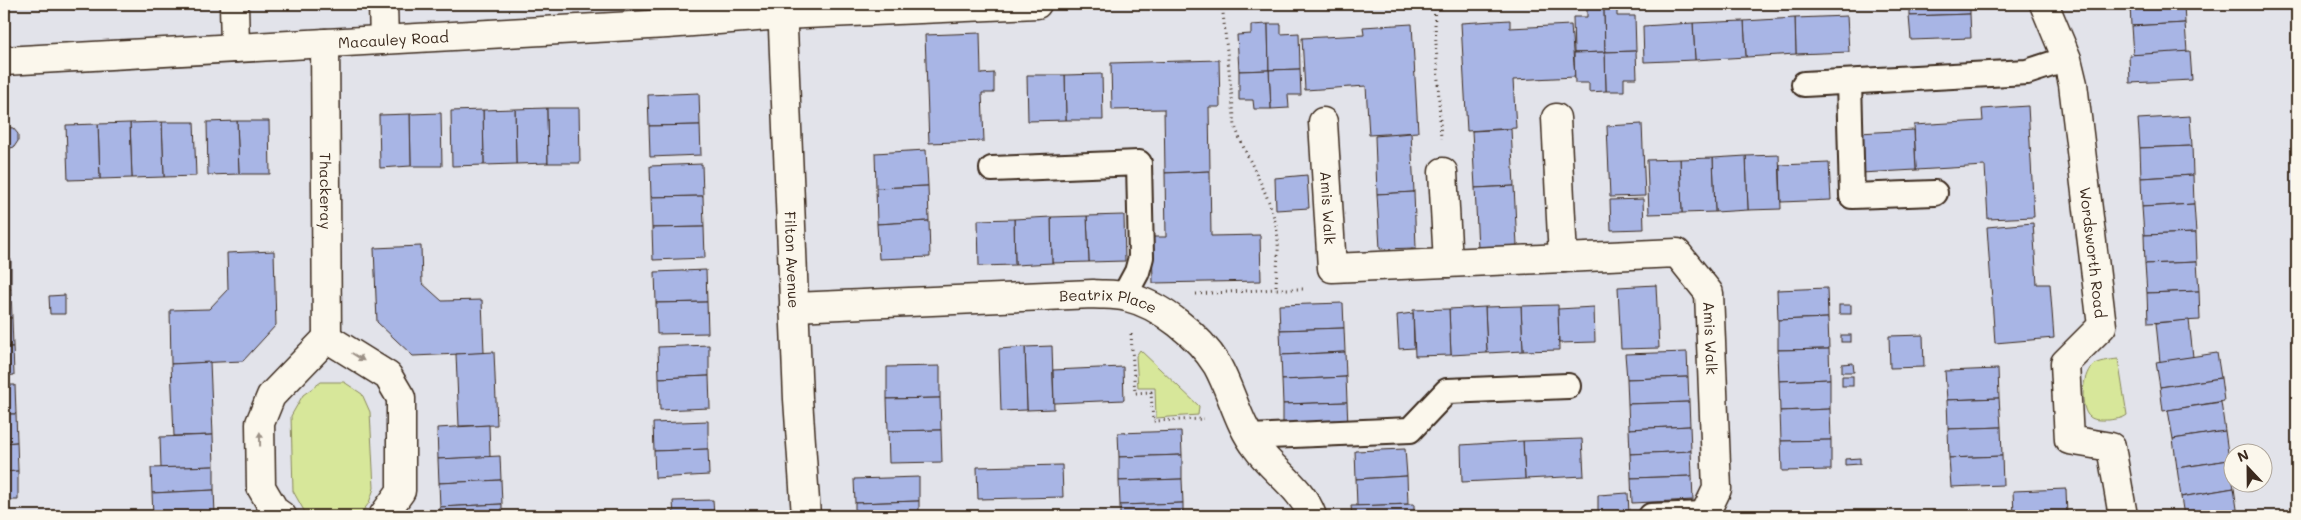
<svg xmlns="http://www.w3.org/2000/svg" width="2301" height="520" viewBox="0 0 2301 520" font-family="Mali,sans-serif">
<rect width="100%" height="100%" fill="#e2e3ea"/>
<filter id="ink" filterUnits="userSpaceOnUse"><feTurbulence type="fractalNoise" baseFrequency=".02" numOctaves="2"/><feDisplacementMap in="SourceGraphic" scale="10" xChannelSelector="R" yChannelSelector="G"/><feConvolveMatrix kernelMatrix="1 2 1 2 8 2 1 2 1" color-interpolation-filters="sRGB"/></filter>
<g filter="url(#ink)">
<g fill="#d7e79a" stroke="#89885c">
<polygon points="1140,350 1199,406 1198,415 1156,418 1155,388 1138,388 1136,356"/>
<path d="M2118,359L2127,415C2122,419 2115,419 2109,420C2103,420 2095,421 2090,417C2079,409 2082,375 2092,366C2099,361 2110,360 2118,359Z"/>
<polygon points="321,382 344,382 362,394 370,412 374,488 369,503 359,516 307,516 293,491 291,416 303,395"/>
</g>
<g fill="#a8b5e5" stroke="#3b2a1e">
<polygon points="72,4 102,4 102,8 72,9"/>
<polygon points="102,4 133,4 133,7 102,8"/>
<polygon points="133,4 163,4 163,5 133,7"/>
<polygon points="1909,4 1970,4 1970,14 1909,16"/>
<polygon points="2130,4 2184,4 2185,23 2131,26"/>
<polygon points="1604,7 1605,52 1574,53 1573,17 1587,17 1587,8"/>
<polygon points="1604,7 1617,7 1617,16 1635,16 1636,51 1605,52"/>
<polygon points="1970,14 1971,38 1911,40 1909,16"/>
<polygon points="1847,16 1849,52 1796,54 1795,18"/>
<polygon points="1795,18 1796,54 1746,57 1744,21"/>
<polygon points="1510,20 1510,28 1571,25 1575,77 1513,80 1516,128 1467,131 1461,23"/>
<polygon points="1744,21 1746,57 1695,60 1693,23"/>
<polygon points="1693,23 1695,60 1644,62 1643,26"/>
<polygon points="2185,23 2187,52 2133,55 2131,26"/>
<polygon points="1268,24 1269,70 1239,71 1237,35 1251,34 1251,25"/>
<polygon points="1268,24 1281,24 1281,34 1299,33 1300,69 1269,70"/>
<polygon points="1412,24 1418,132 1369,135 1366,86 1305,90 1302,38 1364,35 1363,27"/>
<polygon points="980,33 981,74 994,73 994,93 982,93 984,141 929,143 925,35"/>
<polygon points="1636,51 1637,78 1624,78 1624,91 1606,91 1605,52"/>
<polygon points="2190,51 2192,80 2130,83 2129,55"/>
<polygon points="1605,52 1606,91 1589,92 1589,83 1575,83 1574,53"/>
<polygon points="1219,60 1220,107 1209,107 1210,171 1165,173 1164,109 1112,110 1111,63"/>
<polygon points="1300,69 1301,95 1288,95 1289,108 1271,109 1269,70"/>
<polygon points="1269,70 1271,109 1254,109 1253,100 1239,100 1239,71"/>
<polygon points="1102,74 1103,120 1066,120 1065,75"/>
<polygon points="1027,75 1065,75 1066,120 1028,121"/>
<polygon points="699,93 700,125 649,126 648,95"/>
<polygon points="2028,106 2034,217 1988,219 1985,166 1916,170 1914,125 1983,121 1982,109"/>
<polygon points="547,108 548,163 516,164 515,109"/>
<polygon points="547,108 579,108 580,163 548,163"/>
<polygon points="515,109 516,164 484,165 483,110"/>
<polygon points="483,110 484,165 452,166 451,111"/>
<polygon points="441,113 442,166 411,166 410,114"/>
<polygon points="410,114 411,166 380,168 379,115"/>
<polygon points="2190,116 2192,146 2140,148 2138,119"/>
<polygon points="237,121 269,121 270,174 239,174"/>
<polygon points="237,121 239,174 208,175 207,122"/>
<polygon points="162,122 194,122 196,176 164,177"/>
<polygon points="162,122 164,177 132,178 130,123"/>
<polygon points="130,123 132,178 100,179 98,124"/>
<polygon points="98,124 100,179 68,180 66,125"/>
<polygon points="1642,124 1645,196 1610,197 1607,126"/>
<polygon points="700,125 701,155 650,157 649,126"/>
<polygon points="4,127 13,128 18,134 18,141 14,147 7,149 4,149"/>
<polygon points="1511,129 1514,186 1475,188 1472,131"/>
<polygon points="1914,130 1916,170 1861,173 1859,133"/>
<polygon points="1411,133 1414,192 1377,194 1375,136"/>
<polygon points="2192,146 2193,175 2141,178 2140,148"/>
<polygon points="926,150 928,186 876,188 875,153"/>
<polygon points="1779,155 1781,209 1748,210 1746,156"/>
<polygon points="1746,156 1748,210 1715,212 1713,158"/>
<polygon points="1713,158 1715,212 1682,213 1680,159"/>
<polygon points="1680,159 1682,213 1649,214 1647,160"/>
<polygon points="1829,163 1831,200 1781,202 1780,165"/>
<polygon points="702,164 703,196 651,197 650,166"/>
<polygon points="1210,171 1211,236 1260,235 1261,281 1153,283 1152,237 1166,237 1165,173"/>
<polygon points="1307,175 1309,208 1276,210 1275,178"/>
<polygon points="2193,175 2194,204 2142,207 2141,178"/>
<polygon points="928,186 929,221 877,224 876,188"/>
<polygon points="1514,186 1517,246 1478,248 1475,188"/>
<polygon points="1414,192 1416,248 1380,249 1377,194"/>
<polygon points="703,196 704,227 652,228 651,197"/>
<polygon points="1643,199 1644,229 1611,230 1610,200"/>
<polygon points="2194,204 2196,233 2144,235 2142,207"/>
<polygon points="1124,215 1125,261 1089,262 1087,216"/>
<polygon points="1087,216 1089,262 1052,263 1051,217"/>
<polygon points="1051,217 1052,263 1015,265 1014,219"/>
<polygon points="1014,219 1015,265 979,266 978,220"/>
<polygon points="929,221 930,257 879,259 877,224"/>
<polygon points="2033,223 2037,284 2050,284 2054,338 1995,343 1987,227"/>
<polygon points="704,227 705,258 653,260 652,228"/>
<polygon points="2196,233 2197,262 2145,264 2144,235"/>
<polygon points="421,246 422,283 442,301 482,300 484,353 413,356 377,322 374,248"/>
<polygon points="274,251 276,325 243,361 171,364 170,310 209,309 228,289 227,253"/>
<rect x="4" y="260" width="7" height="29"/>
<polygon points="2197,262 2199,291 2147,293 2145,264"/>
<polygon points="706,270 707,302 656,303 655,272"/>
<polygon points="1656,285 1659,348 1621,349 1618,287"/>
<polygon points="1827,288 1828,318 1778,320 1777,290"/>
<polygon points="4,289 11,289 12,318 4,318"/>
<polygon points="2199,291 2200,320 2148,323 2147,293"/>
<polygon points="65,295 65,314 50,314 49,296"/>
<polygon points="707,302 708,333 657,334 656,303"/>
<polygon points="1343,303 1344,328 1280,330 1279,305"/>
<polygon points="1558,305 1559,350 1523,351 1521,306"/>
<rect x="1839" y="305" width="12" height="9"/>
<polygon points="1521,306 1523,351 1487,353 1485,307"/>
<polygon points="1485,307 1487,353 1451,355 1449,309"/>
<polygon points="1594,307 1595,342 1559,343 1558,309"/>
<polygon points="1449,309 1451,355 1415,356 1413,310"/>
<polygon points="1413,313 1414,348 1399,349 1397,315"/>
<polygon points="4,318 12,318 13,347 4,347"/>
<polygon points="1828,318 1829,349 1778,350 1778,320"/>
<polygon points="2189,320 2193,357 2160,362 2156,323"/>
<polygon points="1344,328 1345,352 1281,355 1280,330"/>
<rect x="1841" y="335" width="10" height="7"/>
<polygon points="1923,335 1924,367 1890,368 1889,336"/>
<polygon points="709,345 709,376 659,378 658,347"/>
<polygon points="1052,346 1054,409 1027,410 1025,347"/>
<polygon points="4,347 13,347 14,375 4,376"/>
<polygon points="1025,347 1027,410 1001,411 999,349"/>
<polygon points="1829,349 1830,379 1779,381 1778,350"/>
<polygon points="494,352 497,425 459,426 456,354"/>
<polygon points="1345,352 1346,377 1282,380 1281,355"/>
<polygon points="1687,352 1688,377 1627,379 1625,354"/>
<polygon points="2217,353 2221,378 2160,387 2156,362"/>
<polygon points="210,362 213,435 174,436 171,364"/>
<polygon points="1853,363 1854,372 1842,372 1842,364"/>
<polygon points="940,366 940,398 887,399 887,367"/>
<polygon points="1123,367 1124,400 1054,403 1053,370"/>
<polygon points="1998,369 1999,398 1947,400 1945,371"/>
<polygon points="709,376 710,408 660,410 659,378"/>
<rect x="1842" y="376" width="11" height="10"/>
<polygon points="1346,377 1347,402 1283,404 1282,380"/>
<polygon points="1688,377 1689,402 1628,404 1627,379"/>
<polygon points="2221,378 2224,401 2163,411 2160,387"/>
<polygon points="1830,379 1830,409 1780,411 1779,381"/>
<polygon points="4,385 15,385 16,414 4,414"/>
<polygon points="940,398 941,430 888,431 887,399"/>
<polygon points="1999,398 2001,427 1948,429 1947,400"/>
<polygon points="1347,402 1348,427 1283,429 1283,404"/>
<polygon points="1689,402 1690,426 1629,429 1628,404"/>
<polygon points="2221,402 2225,431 2173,439 2168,410"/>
<polygon points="1830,409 1831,440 1781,441 1780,411"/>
<polygon points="4,414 16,414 17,442 4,443"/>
<polygon points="708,421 708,449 654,451 653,423"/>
<polygon points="489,425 490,457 438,459 437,428"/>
<polygon points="1690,426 1691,451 1630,454 1629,429"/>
<polygon points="2001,427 2002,456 1949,458 1948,429"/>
<polygon points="941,430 942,462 889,463 888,431"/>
<polygon points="1181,431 1182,455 1119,457 1118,433"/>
<polygon points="2225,431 2229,460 2177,468 2173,439"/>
<polygon points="213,435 214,466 161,468 160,437"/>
<polygon points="1582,439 1584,476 1525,479 1523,441"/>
<polygon points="1831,440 1831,470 1782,471 1781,441"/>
<polygon points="1523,441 1525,479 1462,482 1461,445"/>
<polygon points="17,442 18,471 4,472 4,443"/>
<polygon points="708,449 709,475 655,478 654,451"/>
<polygon points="1405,449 1407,476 1356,479 1355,451"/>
<polygon points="1691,451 1692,476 1631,478 1630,454"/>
<polygon points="1182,455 1182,479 1119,481 1119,457"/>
<polygon points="500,456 501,480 439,483 438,459"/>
<polygon points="2002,456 2003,485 1951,487 1949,458"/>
<polygon points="1860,458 1860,464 1845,465 1845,459"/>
<polygon points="2229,460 2234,488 2181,497 2177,468"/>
<polygon points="1062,465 1063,497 978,499 977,467"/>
<polygon points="214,466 214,490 152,493 151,468"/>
<polygon points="18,471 18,500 4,500 4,472"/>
<polygon points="1407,476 1408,504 1357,506 1356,479"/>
<polygon points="1692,476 1693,500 1632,503 1631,478"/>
<polygon points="919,477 919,501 855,503 854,479"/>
<polygon points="1182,479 1183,503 1120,505 1119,481"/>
<polygon points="501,480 502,504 440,507 439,483"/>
<polygon points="2234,488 2238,516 2184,516 2181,497"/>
<polygon points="2066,489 2067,516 2014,516 2013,491"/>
<polygon points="214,490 215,514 153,516 152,493"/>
<polygon points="1628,493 1629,514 1598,515 1598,495"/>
<polygon points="713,500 714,516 674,516 673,501"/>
<polygon points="919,501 919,516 855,516 855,503"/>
<polygon points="1183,503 1183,516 1120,516 1120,505"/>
<polygon points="502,504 502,516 440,516 440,507"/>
<polygon points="1414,504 1414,516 1352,516 1351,506"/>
<polygon points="215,514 215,516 170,516"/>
</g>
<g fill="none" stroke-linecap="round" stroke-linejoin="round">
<defs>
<g id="lane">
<polyline points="1849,82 1852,196 1935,193"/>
<polyline points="1804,84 2027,72 2067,59"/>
<polyline points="992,169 1139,163 1141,257 1137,272 1124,296"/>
<polyline points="1249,437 1410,430 1447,391 1568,386"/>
<polyline points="1651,516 1705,514"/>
</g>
<g id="street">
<polyline points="234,4 235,48"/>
<polyline points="383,4 384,40"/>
<path id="s1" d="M2044,4L2067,59L2073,84L2102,326L2065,363L2069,440L2111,447L2123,516"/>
<path id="s2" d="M325,43L327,338"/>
<path id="s3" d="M4,61L667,24L782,15L1037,4"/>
<polyline points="1556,118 1563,258"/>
<path id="s4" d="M1323,122L1332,268L1677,253L1709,293L1717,489L1704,516"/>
<polyline points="1443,172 1448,263"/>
<path id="s5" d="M794,307L1093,294C1104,295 1116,294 1127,297C1161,305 1199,336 1217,365C1232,392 1238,424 1257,448C1273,471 1303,489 1312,516"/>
<polyline points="282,516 275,511 261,487 260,423 271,396 327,338 388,376 401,398 401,491 383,516"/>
</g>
<g id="secondary">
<path id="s6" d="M782,4L798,399L806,516"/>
</g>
</defs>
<use href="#lane" stroke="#3b2a1e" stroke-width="28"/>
<use href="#street" stroke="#3b2a1e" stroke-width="31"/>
<use href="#secondary" stroke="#3b2a1e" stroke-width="31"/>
<g stroke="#3b2a1e" stroke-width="3" stroke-dasharray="1 4" stroke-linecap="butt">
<path d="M1222,4L1235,126C1247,161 1271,194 1277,231C1280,249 1276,271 1276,289H1305"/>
<polyline points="1434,4 1441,139"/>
<polyline points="1196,294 1276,289"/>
<polyline points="1131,334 1135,393 1151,392 1153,421 1204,419"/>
</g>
<use href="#lane" stroke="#fbf7ec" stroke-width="24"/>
<use href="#street" stroke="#fbf7ec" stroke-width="28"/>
<use href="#secondary" stroke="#fbf7ec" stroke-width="28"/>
</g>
<defs><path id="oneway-solid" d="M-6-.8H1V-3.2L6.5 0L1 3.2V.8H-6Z" transform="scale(1.25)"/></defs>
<g fill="#9b9085">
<use href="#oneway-solid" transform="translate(358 357) rotate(32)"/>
<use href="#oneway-solid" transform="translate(260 439) rotate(-91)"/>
</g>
</g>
<g text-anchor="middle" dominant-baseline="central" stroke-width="4" stroke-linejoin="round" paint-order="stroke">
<g font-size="15" fill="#3b2a1e" stroke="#fbf7ec">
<text stroke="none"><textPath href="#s3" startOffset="390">Macauley Road</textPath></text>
<text stroke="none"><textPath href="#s2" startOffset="148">Thackeray</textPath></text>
<text stroke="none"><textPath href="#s4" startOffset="86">Amis Walk</textPath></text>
<text stroke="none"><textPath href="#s1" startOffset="255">Wordsworth Road</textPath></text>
<text stroke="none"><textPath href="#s6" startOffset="256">Filton Avenue</textPath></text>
<text stroke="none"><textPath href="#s5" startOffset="315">Beatrix Place</textPath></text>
<text stroke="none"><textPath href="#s4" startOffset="588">Amis Walk</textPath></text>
</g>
</g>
<rect width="2301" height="520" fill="none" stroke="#fbf7ec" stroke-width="20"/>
<rect x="10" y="10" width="2281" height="500" fill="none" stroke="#3b2a1e" stroke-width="2" filter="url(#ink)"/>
<g transform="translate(2248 468) rotate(338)"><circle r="24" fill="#fbf7ec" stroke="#aea59a"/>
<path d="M0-4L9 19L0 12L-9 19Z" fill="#3b2a1e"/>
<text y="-8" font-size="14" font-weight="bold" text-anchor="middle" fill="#3b2a1e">N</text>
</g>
</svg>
